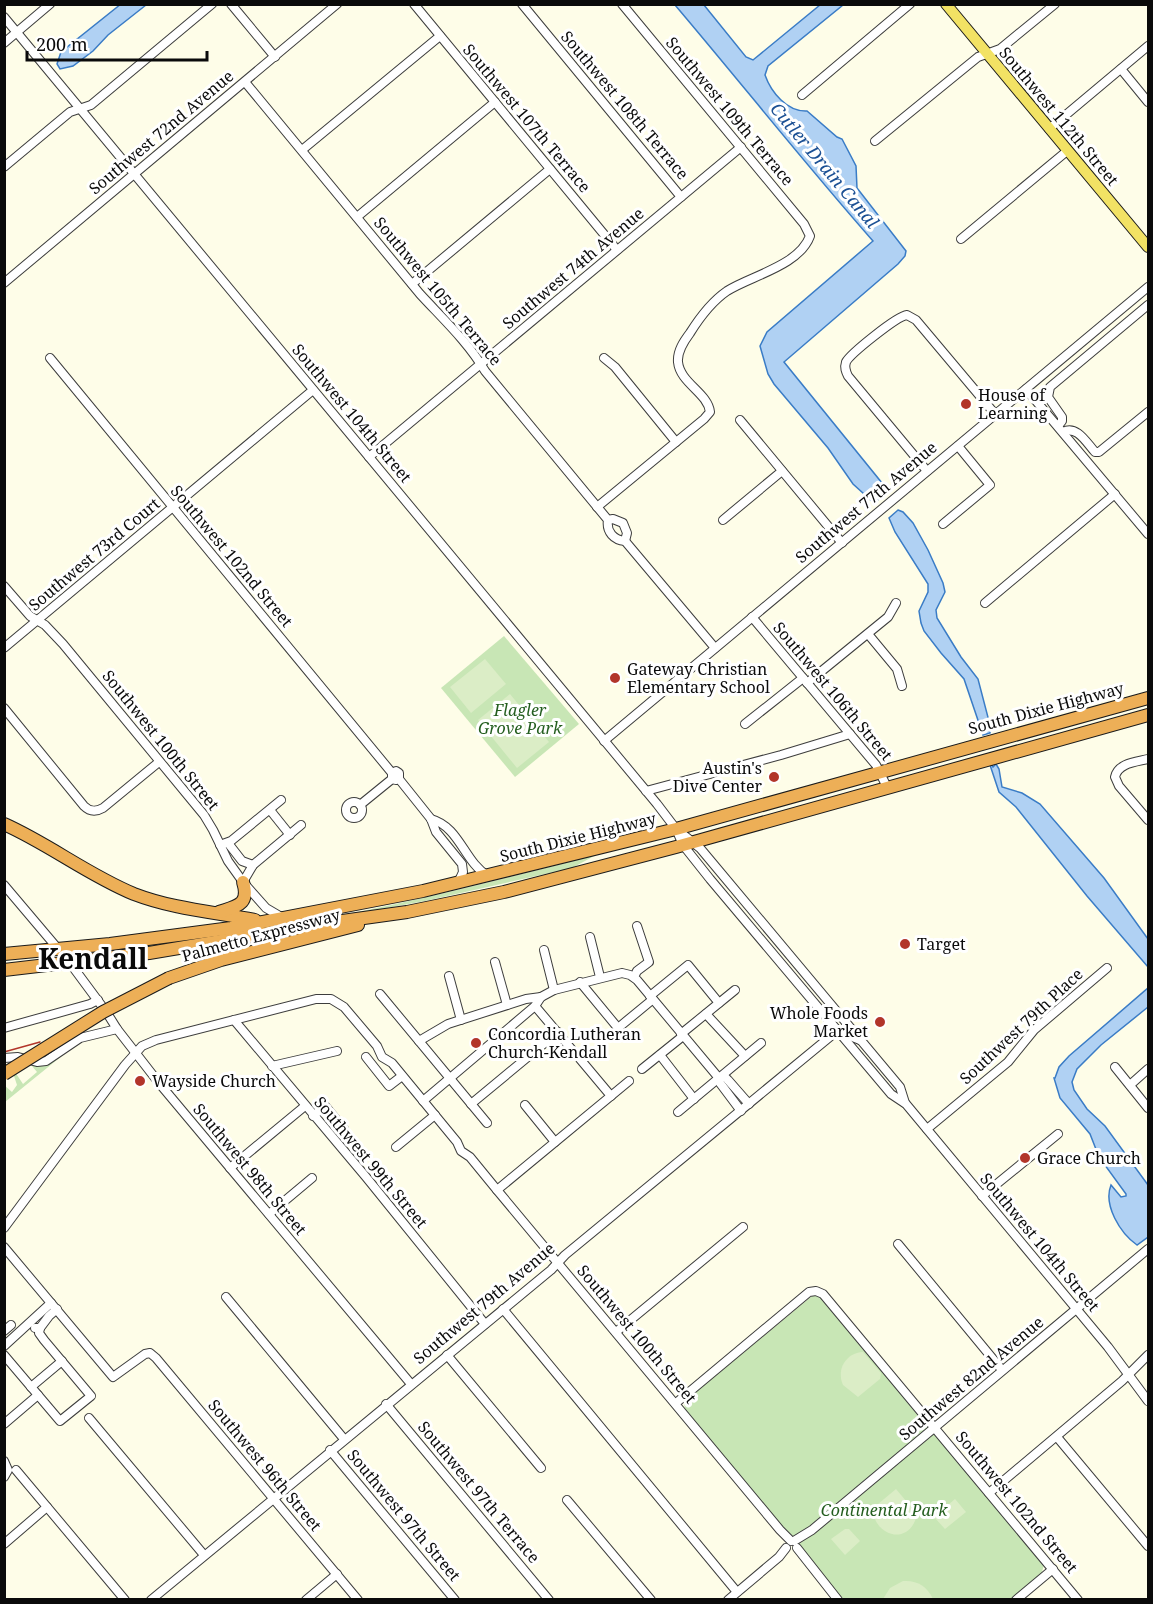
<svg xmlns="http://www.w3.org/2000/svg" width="1153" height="1604" viewBox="0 0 1153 1604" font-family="'Noto Serif',serif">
<rect width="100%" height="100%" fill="#fefde8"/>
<g fill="#c8e6b5">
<polygon points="504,636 579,724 515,777 441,688"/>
<path d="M596,855L572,868L425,901L243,934L104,952C159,943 215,937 271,928C381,910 489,883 596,855Z"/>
<polygon points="61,1054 63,1055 5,1102 4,1085 12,1092 17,1085 13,1073 15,1072 23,1084 37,1072 32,1066"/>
<polygon points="812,1296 819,1296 1044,1565 1041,1575 1012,1599 842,1599 685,1410 684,1402"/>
</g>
<g fill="#dbedc6">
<polygon points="485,659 506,684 471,713 450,687"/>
<polygon points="510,694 549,742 517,768 478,720"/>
<path d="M863,1352L881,1373L880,1379L858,1397L843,1385C836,1369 846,1353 863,1352Z"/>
<path d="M896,1489L917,1514C911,1545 876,1539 872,1509Z"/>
<polygon points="955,1499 966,1512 945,1529 934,1517"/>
<polygon points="845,1529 849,1529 860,1541 845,1555 831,1539"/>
<path d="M903,1581C917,1580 927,1586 933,1599H883L890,1588Z"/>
</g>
<g fill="#b0d1f3" stroke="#3a7cc6" stroke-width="1.5">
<polygon points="121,4 146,5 108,35 93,51 73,66 60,69 57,64 61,52"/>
<path d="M675,5H704L746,57L753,60L820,5H843L768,66L765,75C771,92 787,112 807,111L837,137L842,139L856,166L857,188L906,251L905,256L898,264L784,362L882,483L886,493L874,503L853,484L828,448L774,384L768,374L760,346L767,332L873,241C806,165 742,84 675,5Z"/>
<polygon points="898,510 903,512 913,523 928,550 943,583 945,592 936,610 937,618 961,657 978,679 990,725 990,733 983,735 964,679 941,653 924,631 921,623 919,611 928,592 928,584 895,532 889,518"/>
<polygon points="996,764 999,769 1002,787 1022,793 1040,804 1104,878 1148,939 1148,967 1087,896 1016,807 999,792 990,765 992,765 993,767"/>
<path d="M1148,988V1007L1101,1045L1077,1069L1072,1082L1074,1090L1087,1109L1105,1126L1148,1185V1237L1137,1245C1120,1233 1103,1205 1111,1185L1121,1197L1126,1196V1194L1099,1157L1090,1134L1060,1098L1054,1078H1055L1059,1067L1069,1056Z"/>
</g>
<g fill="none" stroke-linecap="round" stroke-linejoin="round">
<defs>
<g id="minor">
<polyline points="231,4 275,57"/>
<polyline points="414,4 617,250"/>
<polyline points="522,4 681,197"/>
<polyline points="4,17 657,804 676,829 683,845 710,879 891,1094 906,1104 1108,1347 1148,1401"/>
<polyline points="4,43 50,4"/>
<polyline points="1121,69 1148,102"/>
<path d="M245,82L420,294C443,319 468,342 485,371L608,520C606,532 614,540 625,541L715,648"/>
<polyline points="802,95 910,4"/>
<polyline points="1049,129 1148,46"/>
<polyline points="875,141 978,57 1000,49 1055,4"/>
<polyline points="302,150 440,36"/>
<polyline points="4,167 70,112 91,105 212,4"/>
<polyline points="357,217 495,102"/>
<polyline points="961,239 1067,151"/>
<polyline points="4,283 337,4"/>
<polyline points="412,284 550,169"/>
<polyline points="50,358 392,773"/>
<polyline points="604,358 615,367 676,442"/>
<polyline points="1026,389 1148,534"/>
<polyline points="740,420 842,543"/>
<polyline points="1058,426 1062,421 1062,417 1048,397 1050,387 1148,305"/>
<path d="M1063,432C1077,425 1086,442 1095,452H1099L1148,412"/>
<polyline points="369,457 741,147"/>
<path d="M927,471L848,376C846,372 844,368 846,362C850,354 897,316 907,315L916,320L995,414"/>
<path d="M597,507L704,419L710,412C708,393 680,383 678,362C677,351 684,341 690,333C700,317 711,302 727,291C750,276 799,266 810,236L804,224L622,4"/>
<polyline points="608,520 613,519 623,523 627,533 625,541"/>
<polyline points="723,520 782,471"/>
<polyline points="943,524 990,485 958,446"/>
<polyline points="4,586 30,616 45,625 63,644 204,815 213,830 228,861 243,882 266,908 283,918"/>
<polyline points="985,603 1115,494"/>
<polyline points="752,617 876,765 887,787"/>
<polyline points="868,634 897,669 902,686"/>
<polyline points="4,648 313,390"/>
<polyline points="807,683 888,617 896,603"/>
<path d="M4,708L84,806C90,812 96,812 103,808L159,762"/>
<polyline points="745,724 803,678"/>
<polyline points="604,741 1148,287"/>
<path d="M1148,759C1136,762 1118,763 1115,777L1119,786L1148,820"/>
<polyline points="399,779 396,780 392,779 392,773 396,771 399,773 399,779 431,819 436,832 462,864 463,872 458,883"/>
<polyline points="646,791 781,755 850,734"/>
<circle cx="354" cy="810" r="8"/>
<polyline points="360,805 392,779"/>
<polyline points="270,810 290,835"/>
<path d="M431,819C460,827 464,862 488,876"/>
<polyline points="676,829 700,848 900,1087 905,1103"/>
<polyline points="228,843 242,861 253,865"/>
<polyline points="220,845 231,841 281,800"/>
<polyline points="243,882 253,865 301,825"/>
<polyline points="4,885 70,963 107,1013 117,1029 159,1083 411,1384"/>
<polyline points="590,937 600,977"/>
<polyline points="544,950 554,990"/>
<polyline points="495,962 507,1005"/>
<polyline points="449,976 461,1020"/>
<polyline points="634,977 637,971 649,962 637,926"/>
<polyline points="580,982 618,1028 652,1000"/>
<polyline points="380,994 487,1123"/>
<polyline points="650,996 688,965 719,1003"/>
<polyline points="535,1006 573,1051"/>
<polyline points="706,1014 745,1056"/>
<polyline points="234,1020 366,1177 485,1324"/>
<polyline points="4,1028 90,1004 98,1000"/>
<polyline points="681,1034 735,990"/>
<polyline points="419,1041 448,1024 526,999 541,997"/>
<polyline points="660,1055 694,1099"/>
<polyline points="366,1057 389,1086 402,1076"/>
<polyline points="4,1058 18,1057 37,1062 46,1061 80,1038 117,1029"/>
<polyline points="580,1059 611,1096"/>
<polyline points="272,1066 337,1051"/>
<polyline points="1115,1067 1148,1108"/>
<polyline points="642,1069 683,1036"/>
<polyline points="718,1077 725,1077 728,1080 749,1104"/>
<polyline points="1130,1085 1148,1069"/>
<polyline points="423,1101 535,1006 541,997 554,990 622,973 630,975 637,980 718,1077 720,1083 741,1111"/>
<polyline points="471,1104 558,1032"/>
<polyline points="525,1105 555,1142"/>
<polyline points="678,1112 761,1043"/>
<polyline points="313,1116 325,1106 344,1129"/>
<polyline points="927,1129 1008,1062 1034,1030 1107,968"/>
<polyline points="396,1147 435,1115"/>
<polyline points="230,1168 305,1106"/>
<polyline points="497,1190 629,1081"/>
<polyline points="982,1196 1058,1134"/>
<polyline points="269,1214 312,1178"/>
<polyline points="4,1228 125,1065 142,1046 156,1040 316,999 331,999 344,1007 377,1046 382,1057 392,1063 457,1142 461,1151 470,1157 497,1190 780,1530 791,1541"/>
<polyline points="898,1244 1002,1370"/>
<polyline points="4,1247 113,1377 145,1354 150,1353 156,1358 358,1600"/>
<polyline points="226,1297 344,1439"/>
<polyline points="503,1309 737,1592"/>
<polyline points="35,1328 40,1328 49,1316 57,1309"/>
<polyline points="4,1331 11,1325"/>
<polyline points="616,1332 743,1227"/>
<polyline points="4,1346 51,1303"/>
<polyline points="4,1355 60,1421 91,1396 44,1340 39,1333 40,1328"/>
<polyline points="447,1355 541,1468"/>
<polyline points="31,1387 62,1361"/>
<polyline points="676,1403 809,1292 816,1291 823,1294 1078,1600"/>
<polyline points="386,1404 549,1600"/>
<polyline points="89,1418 204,1555"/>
<polyline points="4,1424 38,1395"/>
<polyline points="1057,1437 1148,1546"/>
<polyline points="330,1450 455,1600"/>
<polyline points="4,1461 8,1470 4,1477"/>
<polyline points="16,1470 125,1600"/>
<polyline points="989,1493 1122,1381 1148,1355"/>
<polyline points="567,1500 651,1600"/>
<polyline points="794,1541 812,1530 1148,1249"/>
<polyline points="4,1544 47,1507"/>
<polyline points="797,1548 838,1600"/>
<polyline points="151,1600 551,1270 565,1255 831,1036 838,1031 860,1040"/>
<polyline points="306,1600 337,1574"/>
<polyline points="728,1600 779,1557 786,1548"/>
<polyline points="1016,1600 1053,1569"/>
</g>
<polyline id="major" points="946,4 1148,247"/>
<g id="highway">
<path d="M4,824C49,844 88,875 134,894C173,909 214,912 255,920"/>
<path d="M219,912C237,906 250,905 243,882"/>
<polyline points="4,954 110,944 231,928 423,891 676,829 1148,698"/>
<polyline points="4,970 149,953 328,923 407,912 504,892 676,847 1148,715"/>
<polyline points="169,978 221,960 358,925"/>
</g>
</defs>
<use href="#minor" stroke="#3d3d3d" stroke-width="10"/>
<use href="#major" stroke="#1b1b1b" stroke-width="12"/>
<use href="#highway" stroke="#1b1b1b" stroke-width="14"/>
<use href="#minor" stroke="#fff" stroke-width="8"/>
<use href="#major" stroke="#f2e264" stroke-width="10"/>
<use href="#highway" stroke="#edaf57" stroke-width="12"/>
<polyline stroke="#b2352a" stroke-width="1.5" points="4,1052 40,1042"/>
<defs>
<polyline id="highway-bridge" points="4,1074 103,1012 169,978"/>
</defs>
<use href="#highway-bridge" stroke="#1b1b1b" stroke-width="14" stroke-linecap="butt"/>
<use href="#highway-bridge" stroke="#edaf57" stroke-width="12"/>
</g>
<g fill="#b2352a" stroke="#fff" stroke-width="2">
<circle cx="966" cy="404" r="6"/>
<circle cx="615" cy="678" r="6"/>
<circle cx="774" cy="777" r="6"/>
<circle cx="905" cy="944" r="6"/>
<circle cx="880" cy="1022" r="6"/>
<circle cx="476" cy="1043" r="6"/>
<circle cx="140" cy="1081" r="6"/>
<circle cx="1025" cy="1158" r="6"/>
</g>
<g text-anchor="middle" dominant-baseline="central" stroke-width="6" stroke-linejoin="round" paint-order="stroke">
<g font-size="16" fill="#0a0a0a" stroke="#fff">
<text transform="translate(625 105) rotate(50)">Southwest 108th Terrace</text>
<text transform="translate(730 111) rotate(50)">Southwest 109th Terrace</text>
<text transform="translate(1059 116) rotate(50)">Southwest 112th Street</text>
<text transform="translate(527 118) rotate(50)">Southwest 107th Terrace</text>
<text transform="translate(161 132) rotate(-40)">Southwest 72nd Avenue</text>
<text transform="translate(573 268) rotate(-40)">Southwest 74th Avenue</text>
<text transform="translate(438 291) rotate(50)">Southwest 105th Terrace</text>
<text transform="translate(352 413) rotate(50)">Southwest 104th Street</text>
<text transform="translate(866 502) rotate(-40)">Southwest 77th Avenue</text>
<text transform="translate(94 554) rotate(-40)">Southwest 73rd Court</text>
<text transform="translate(232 556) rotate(50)">Southwest 102nd Street</text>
<text transform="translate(833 691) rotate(50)">Southwest 106th Street</text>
<text transform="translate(1046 708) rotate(-15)">South Dixie Highway</text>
<text transform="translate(161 740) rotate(51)">Southwest 100th Street</text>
<text transform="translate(578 837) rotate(-14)">South Dixie Highway</text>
<text transform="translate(261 935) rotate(-15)">Palmetto Expressway</text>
<text transform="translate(1021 1026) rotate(-43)">Southwest 79th Place</text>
<text transform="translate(371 1162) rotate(50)">Southwest 99th Street</text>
<text transform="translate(250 1169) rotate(50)">Southwest 98th Street</text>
<text transform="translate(1040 1242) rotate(50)">Southwest 104th Street</text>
<text transform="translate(484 1303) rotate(-40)">Southwest 79th Avenue</text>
<text transform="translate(637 1334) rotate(50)">Southwest 100th Street</text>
<text transform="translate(971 1378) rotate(-40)">Southwest 82nd Avenue</text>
<text transform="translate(265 1465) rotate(50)">Southwest 96th Street</text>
<text transform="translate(479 1492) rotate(50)">Southwest 97th Terrace</text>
<text transform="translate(1017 1502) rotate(50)">Southwest 102nd Street</text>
<text transform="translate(404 1515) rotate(50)">Southwest 97th Street</text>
</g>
<g font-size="16" fill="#0a0a0a" stroke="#fff" text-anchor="start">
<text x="978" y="395">House of<tspan x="978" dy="18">Learning</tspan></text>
<text x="627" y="669">Gateway Christian<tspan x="627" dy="18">Elementary School</tspan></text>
<text x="762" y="768" text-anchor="end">Austin's<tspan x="762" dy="18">Dive Center</tspan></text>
<text x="917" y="944">Target</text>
<text x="868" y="1013" text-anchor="end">Whole Foods<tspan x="868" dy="18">Market</tspan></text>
<text x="488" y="1034">Concordia Lutheran<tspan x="488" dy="18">Church-Kendall</tspan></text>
<text x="152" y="1081">Wayside Church</text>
<text x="1037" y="1158">Grace Church</text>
</g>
<g font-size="16" font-style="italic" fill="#245e1f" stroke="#fff">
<text x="520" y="710">Flagler<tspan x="520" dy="18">Grove Park</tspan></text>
<text x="884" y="1510">Continental Park</text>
</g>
<g font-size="18" font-style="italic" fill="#1b5094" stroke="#fff">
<text transform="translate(825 165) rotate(50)">Cutler Drain Canal</text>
</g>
<g font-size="28" font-weight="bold" fill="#0a0a0a" stroke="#fff">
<text x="93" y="958">Kendall</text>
</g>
</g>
<rect width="1153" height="1604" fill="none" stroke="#0a0a0a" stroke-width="12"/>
<path d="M27 51v9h180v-9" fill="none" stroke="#0a0a0a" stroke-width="3"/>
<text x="36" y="51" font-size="18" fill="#0a0a0a" stroke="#ffffff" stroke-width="4.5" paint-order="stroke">200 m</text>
</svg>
